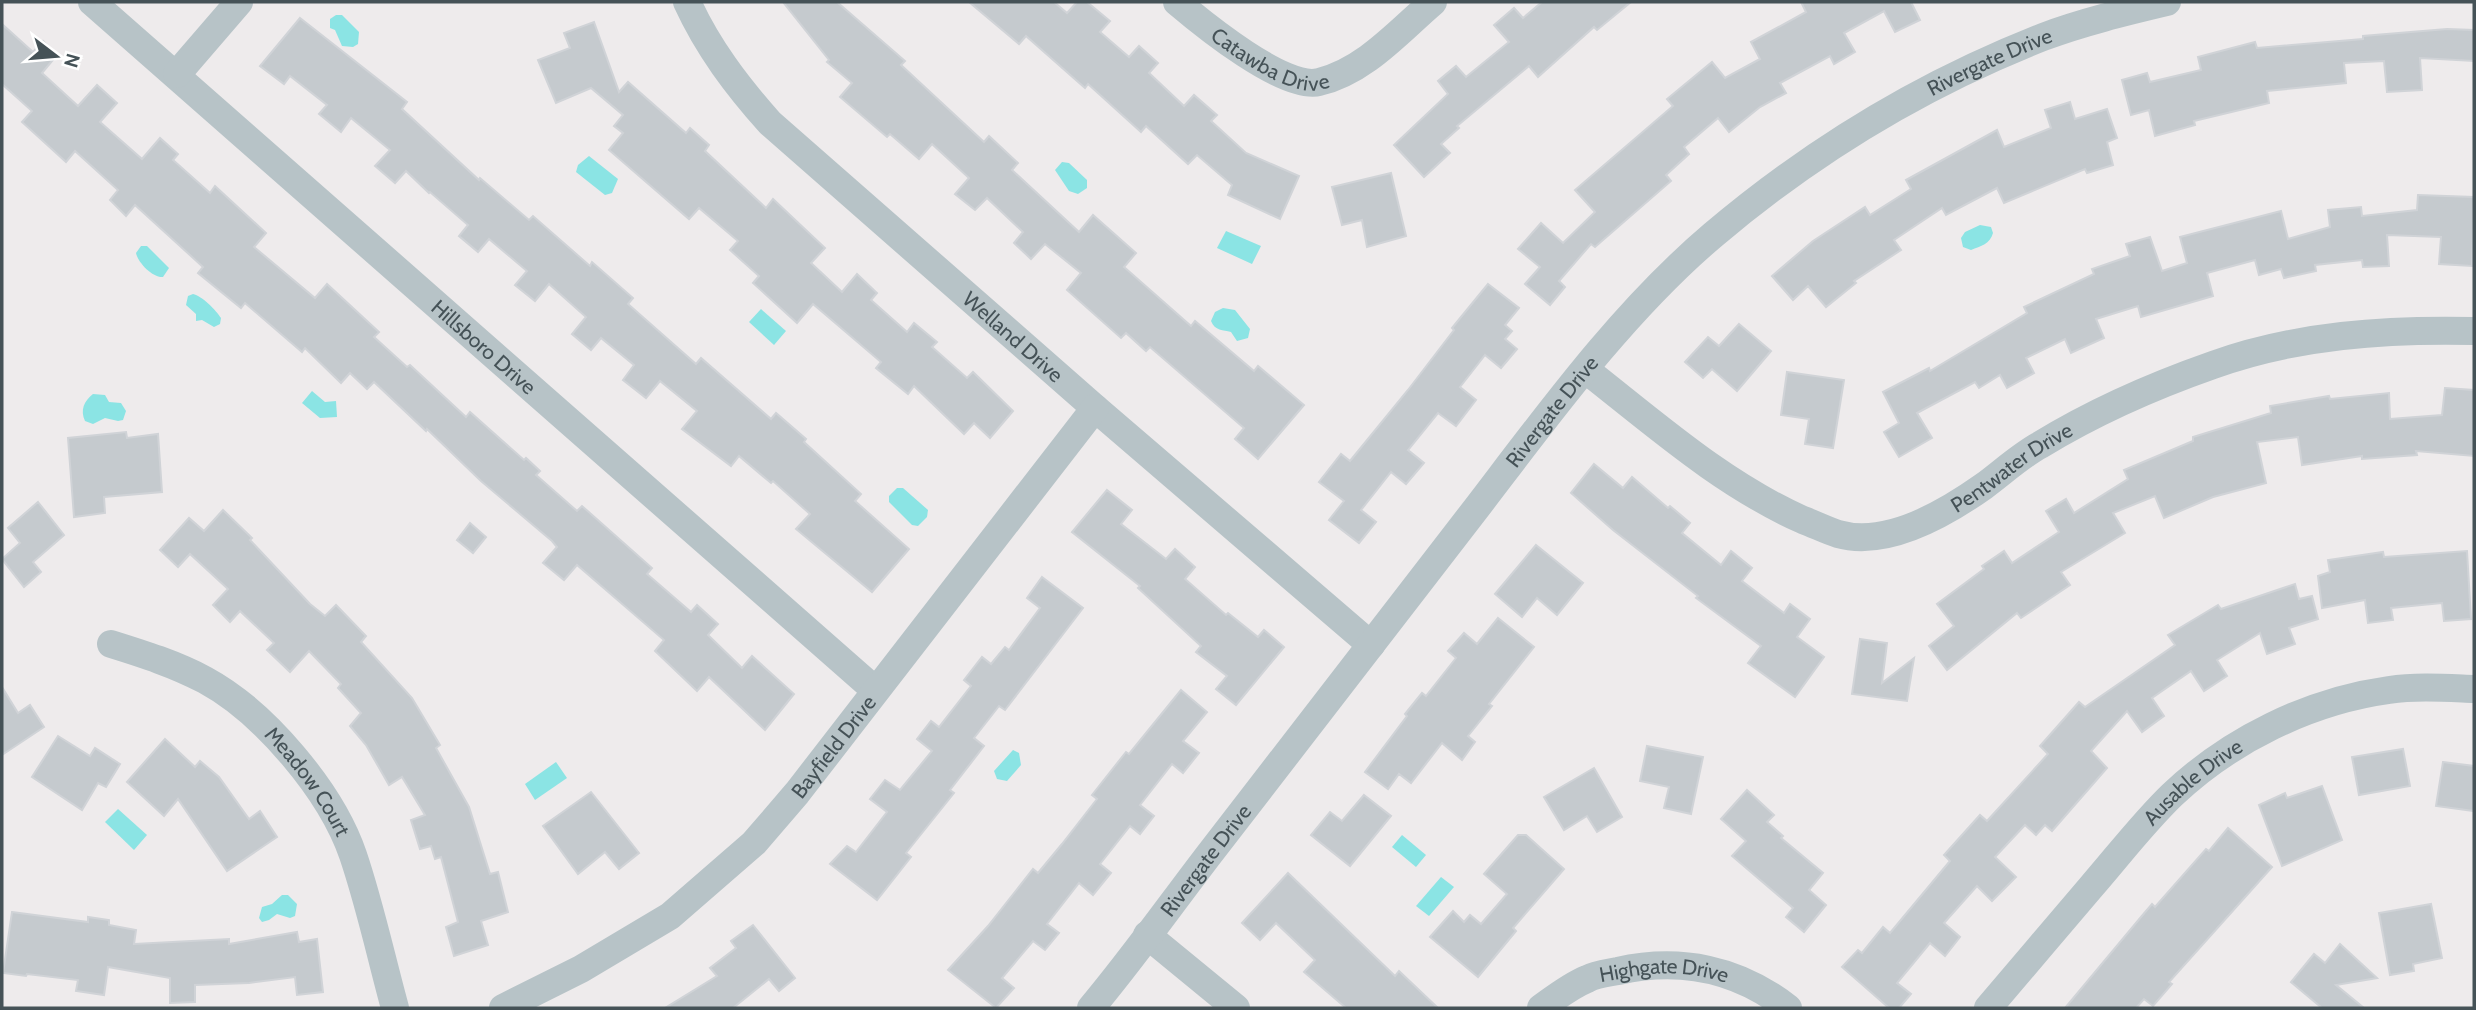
<svg xmlns="http://www.w3.org/2000/svg" width="2476" height="1010" viewBox="0 0 2476 1010" font-family="Cabin,sans-serif">
<rect width="100%" height="100%" fill="#eeebec"/>
<g fill="#8be4e4">
<polygon points="336,15 342,15 359,32 358,44 353,47 342,46 335,30 330,28 330,19"/>
<polygon points="589,156 618,179 612,193 605,195 576,172 578,165"/>
<polygon points="1062,162 1069,163 1087,180 1087,188 1078,194 1069,191 1055,170"/>
<path d="M1980,225L1991,227L1993,233C1990,244 1981,246 1971,250L1963,247L1961,238L1965,232Z"/>
<polygon points="1226,231 1261,246 1252,264 1217,248"/>
<path d="M141,246H147L169,268L163,277C153,278 138,263 136,253Z"/>
<path d="M193,294C202,296 216,310 221,318L220,324L214,327L202,320L196,321V314L186,305L188,296Z"/>
<path d="M1223,308L1235,310L1250,329L1248,338L1237,341L1231,332C1223,330 1215,331 1211,321L1215,312Z"/>
<polygon points="761,309 786,331 774,345 749,322"/>
<polygon points="312,391 325,402 336,401 337,417 320,418 302,403"/>
<path d="M93,394L105,395L109,402L121,403L126,411L123,420L118,421L105,418L93,424L85,421C80,410 84,401 93,394Z"/>
<polygon points="897,488 903,488 928,510 927,517 918,526 912,525 889,502 889,496"/>
<polygon points="1013,750 1019,753 1021,765 1007,781 997,779 994,771"/>
<polygon points="556,762 567,778 535,800 525,784"/>
<polygon points="118,809 147,835 134,850 105,822"/>
<polygon points="1402,835 1426,855 1416,867 1392,847"/>
<polygon points="1441,877 1454,887 1429,916 1416,906"/>
<polygon points="282,895 288,895 297,904 295,916 290,918 277,914 269,920 262,922 259,918 262,907 272,904"/>
</g>
<g fill="#c5cace" stroke="#d0d3d7" stroke-width="2">
<polygon points="783,2 837,2 905,61 901,65 984,142 989,136 1018,163 1012,170 1079,232 1093,215 1136,253 1124,267 1191,326 1195,321 1254,371 1258,366 1304,405 1258,459 1235,439 1244,428 1150,347 1146,351 1126,333 1121,338 1067,290 1081,273 1045,244 1031,259 1014,243 1023,232 987,198 975,210 955,194 969,178 932,144 919,159 890,134 887,137 840,97 852,83 827,62 829,60"/>
<polygon points="969,2 1054,2 1067,13 1077,2 1087,2 1110,21 1100,32 1129,57 1139,46 1158,63 1149,73 1184,106 1194,95 1217,115 1211,121 1246,153 1299,176 1280,219 1228,195 1232,185 1197,155 1188,164 1146,126 1141,132 1088,84 1085,88 1026,36 1019,44"/>
<polygon points="1542,2 1631,2 1597,30 1594,27 1538,77 1529,66 1457,126 1459,128 1441,144 1450,153 1424,177 1394,145 1448,94 1438,81 1456,66 1466,77 1509,42 1494,25 1514,8 1523,18"/>
<polygon points="1801,2 1911,2 1920,20 1895,32 1884,11 1844,33 1855,52 1834,64 1830,56 1780,83 1786,93 1760,107 1729,132 1718,118 1684,147 1689,154 1666,175 1671,181 1595,247 1591,244 1559,281 1565,287 1550,305 1525,284 1540,267 1518,249 1541,223 1563,243 1595,212 1575,190 1673,106 1667,99 1712,62 1725,78 1760,59 1751,42 1806,12"/>
<polygon points="300,18 407,102 402,109 479,180 480,178 529,220 533,216 590,266 592,262 633,298 628,304 696,364 701,358 771,419 776,413 806,439 804,442 861,494 855,501 909,549 872,592 796,529 810,514 773,481 771,483 739,456 731,466 682,429 697,411 660,381 646,398 623,380 634,365 601,338 591,350 572,334 586,317 549,284 535,301 515,285 527,271 489,239 478,252 459,236 468,225 430,192 429,193 406,171 395,183 375,166 390,150 351,118 341,132 319,114 327,105 290,76 284,84 260,66"/>
<polygon points="594,22 619,92 628,82 686,133 690,128 709,145 705,151 766,208 773,199 825,248 811,263 842,292 857,274 877,293 871,300 907,332 914,323 937,342 932,347 967,378 973,372 1013,411 990,438 974,423 964,434 914,386 908,394 876,368 881,362 813,304 797,323 753,283 759,276 730,250 738,241 699,208 689,219 609,150 623,133 614,126 623,115 591,88 556,103 538,60 570,48 564,33"/>
<polygon points="2,24 33,52 43,41 57,55 42,73 78,106 97,85 117,103 100,122 142,159 160,138 178,154 173,160 210,193 215,186 266,233 254,247 315,298 327,284 379,332 374,337 407,367 410,365 466,417 470,412 524,460 526,458 540,471 536,475 577,511 582,506 652,568 647,574 691,612 697,605 718,624 708,635 742,668 752,656 794,694 765,730 709,677 697,691 655,651 664,640 577,565 564,580 543,563 557,547 552,541 481,481 427,429 426,431 374,382 367,389 350,373 341,383 305,348 302,352 245,303 241,308 198,273 203,267 135,205 126,216 110,200 118,190 75,151 66,162 22,122 32,111 2,84"/>
<polygon points="2447,29 2474,30 2474,61 2420,58 2422,90 2387,92 2384,61 2344,63 2346,83 2267,91 2269,103 2194,121 2195,125 2155,136 2149,110 2131,115 2122,80 2147,73 2150,82 2201,70 2198,57 2255,42 2257,48 2363,39 2363,36"/>
<polygon points="2070,102 2075,119 2107,109 2117,138 2107,142 2113,165 2087,173 2085,169 2004,203 1997,188 1946,215 1942,208 1894,240 1901,250 1854,281 1856,283 1826,307 1808,286 1793,300 1772,276 1813,241 1865,207 1870,215 1911,189 1906,180 1997,130 2004,147 2051,128 2045,110"/>
<polygon points="1391,173 1406,236 1367,247 1362,220 1342,225 1332,187"/>
<polygon points="2418,195 2474,197 2472,266 2439,264 2441,237 2387,235 2389,266 2363,267 2362,260 2315,265 2316,271 2284,278 2281,269 2259,275 2255,260 2207,273 2213,296 2141,317 2138,306 2096,319 2104,338 2071,353 2065,339 2026,358 2034,373 2007,388 2000,375 1979,388 1975,382 1917,413 1932,438 1899,457 1884,432 1899,423 1883,392 1929,368 1930,371 2027,313 2024,307 2094,274 2092,269 2130,256 2126,244 2150,237 2162,271 2187,263 2180,237 2281,211 2288,239 2330,227 2328,210 2361,207 2362,216 2417,210"/>
<polygon points="1488,284 1519,308 1505,325 1512,331 1505,339 1517,349 1501,368 1485,355 1460,387 1476,400 1456,426 1438,413 1408,450 1424,463 1406,484 1391,472 1361,510 1376,522 1359,543 1329,520 1344,501 1319,482 1341,454 1350,461 1408,390 1454,330 1452,328"/>
<polygon points="1739,324 1771,351 1737,391 1712,369 1703,378 1685,362 1708,337 1719,346"/>
<polygon points="1787,372 1844,380 1833,448 1805,444 1809,419 1781,415"/>
<polygon points="2445,388 2474,390 2474,456 2416,451 2417,455 2362,459 2362,456 2302,465 2298,437 2257,442 2266,483 2213,497 2164,518 2155,496 2113,513 2125,533 2061,572 2070,585 2021,618 2017,613 1947,670 1929,646 1954,626 1937,604 1984,569 1982,566 2004,551 2012,563 2059,532 2046,511 2066,499 2074,513 2128,479 2124,470 2193,441 2193,437 2271,413 2270,406 2329,396 2330,399 2389,393 2390,419 2442,415"/>
<polygon points="126,432 127,438 158,434 162,492 104,497 105,513 74,517 68,438"/>
<polygon points="1594,464 1623,488 1632,477 1668,508 1670,506 1690,523 1682,533 1721,565 1731,551 1752,568 1742,581 1784,613 1790,604 1810,619 1797,637 1824,657 1795,697 1748,663 1761,646 1696,598 1698,596 1613,530 1571,493"/>
<polygon points="1107,490 1132,510 1121,524 1166,559 1175,549 1195,567 1185,579 1226,615 1228,613 1258,637 1264,630 1284,647 1236,705 1216,689 1227,676 1196,652 1201,646 1138,588 1140,586 1072,532"/>
<polygon points="38,502 64,535 33,562 41,572 24,587 2,559 20,543 8,528"/>
<polygon points="223,510 252,538 250,540 310,604 325,616 336,605 366,636 361,642 412,698 440,745 436,748 469,807 490,874 498,872 508,912 481,921 488,945 454,956 446,927 458,922 441,857 435,859 431,846 420,849 411,820 425,815 402,777 389,785 366,745 350,726 361,713 338,688 341,684 309,651 290,672 267,650 274,643 240,611 230,622 213,605 228,589 190,554 178,567 160,550 189,518 204,531"/>
<polygon points="470,523 486,537 473,553 457,540"/>
<polygon points="1536,545 1583,583 1557,615 1537,598 1522,617 1495,594"/>
<polygon points="2467,551 2471,619 2444,621 2442,603 2391,608 2393,620 2368,623 2365,600 2322,608 2318,576 2330,572 2328,560 2383,552 2384,557"/>
<polygon points="1042,577 1083,608 1005,710 999,706 974,738 984,746 950,790 954,793 906,853 911,857 877,900 830,864 847,846 856,852 887,812 870,799 885,780 900,790 932,751 917,739 931,721 939,727 971,686 964,680 982,657 991,664 1005,647 1009,650 1040,608 1027,598"/>
<polygon points="2295,584 2299,599 2312,596 2318,619 2289,628 2295,644 2267,654 2260,633 2217,660 2227,676 2204,691 2191,671 2152,698 2164,716 2142,732 2127,711 2091,751 2107,768 2052,831 2045,825 2036,835 2025,825 1995,857 2016,877 1992,901 1977,886 1944,923 1960,937 1945,956 1930,943 1897,983 1911,994 1899,1008 1889,1008 1842,967 1858,950 1862,953 1883,927 1890,933 1950,861 1944,855 1980,815 1987,821 2048,754 2040,746 2079,702 2085,707 2175,645 2168,635 2218,605 2221,609"/>
<polygon points="1498,618 1534,647 1489,704 1492,706 1468,736 1475,742 1462,760 1442,743 1411,783 1399,774 1388,789 1365,772 1407,716 1405,714 1422,693 1426,696 1456,658 1448,651 1464,633 1477,644"/>
<polygon points="1860,639 1887,643 1882,683 1914,658 1907,701 1852,694"/>
<polygon points="2,687 18,713 30,705 44,727 2,755"/>
<polygon points="1181,690 1207,712 1183,741 1199,753 1183,773 1172,764 1140,805 1154,816 1140,834 1130,826 1100,864 1111,873 1093,895 1079,883 1047,924 1059,933 1045,950 1033,941 1002,978 1014,988 996,1008 948,970 988,926 1033,869 1038,873 1062,844 1097,799 1092,795 1126,752 1129,754"/>
<polygon points="58,736 90,756 95,748 120,764 106,787 98,783 82,810 32,777"/>
<polygon points="165,739 195,767 200,761 219,777 249,819 260,811 277,837 227,871 178,799 164,816 127,782"/>
<polygon points="1647,746 1703,757 1691,814 1664,808 1669,787 1640,781"/>
<polygon points="2403,749 2410,786 2359,795 2352,757"/>
<polygon points="2443,762 2474,766 2474,811 2436,806"/>
<polygon points="1594,768 1622,817 1597,832 1587,816 1564,830 1544,797"/>
<polygon points="2322,786 2342,840 2282,866 2259,805 2285,793 2287,798"/>
<polygon points="1747,790 1774,815 1767,822 1783,836 1781,838 1823,873 1809,890 1826,905 1804,932 1786,917 1793,908 1732,856 1746,841 1721,819"/>
<polygon points="591,792 639,853 619,869 605,852 578,874 543,826"/>
<polygon points="1364,795 1391,816 1350,866 1311,835 1330,812 1342,821"/>
<polygon points="2228,828 2272,867 2169,982 2172,984 2153,1006 2144,999 2136,1008 2065,1008 2141,917 2152,904 2155,907 2206,849 2209,851"/>
<polygon points="1518,835 1526,835 1564,869 1513,928 1516,931 1478,977 1430,937 1453,911 1464,922 1470,915 1481,924 1507,894 1484,874"/>
<polygon points="1288,873 1395,976 1399,971 1438,1008 1346,1008 1304,972 1315,960 1276,923 1260,940 1242,923"/>
<polygon points="2431,904 2442,958 2413,964 2414,971 2390,975 2379,913"/>
<polygon points="12,912 88,922 88,917 109,920 109,925 136,930 134,944 229,939 229,944 297,932 299,942 317,939 323,992 297,995 295,977 249,983 195,985 195,1002 170,1003 170,978 108,967 104,995 76,991 78,980 27,974 26,976 3,973"/>
<polygon points="753,925 795,978 779,991 769,979 733,1008 665,1008 717,976 710,968 736,948 731,941"/>
<polygon points="2340,944 2377,978 2336,985 2364,1008 2322,1008 2291,982 2314,954 2325,963"/>
</g>
<g fill="none" stroke-linecap="round" stroke-linejoin="round">
<g stroke="#b7c3c7" stroke-width="28">
<path id="s1" d="M92,2L875,690"/>
<path id="s2" d="M687,2C708,48 737,86 770,123L1095,408L1371,645"/>
<path id="s3" d="M1177,2C1203,24 1285,91 1319,82C1365,71 1399,31 1433,2"/>
<polyline points="177,74 239,2"/>
<path id="s4" d="M1586,370C1655,424 1722,484 1803,520C1814,524 1826,530 1838,534C1887,548 1946,513 1984,486C2003,472 2020,456 2040,445C2094,412 2153,386 2213,365C2296,335 2387,329 2474,331"/>
<path id="s5" d="M111,644C143,654 175,664 205,680C264,712 331,791 353,855C370,905 381,957 395,1008"/>
<polyline points="1147,935 1236,1008"/>
<path id="s6" d="M503,1008L581,969L670,916L754,843L797,793L1095,408"/>
<path id="s7" d="M1091,1008C1133,958 1171,904 1211,852C1299,738 1387,624 1475,510C1547,416 1622,312 1713,235C1811,152 1923,84 2043,37C2083,22 2125,12 2167,2"/>
<path id="s8" d="M1541,1008C1555,998 1570,986 1587,979C1596,974 1608,973 1618,971C1680,957 1738,969 1788,1008"/>
<path id="s9" d="M1988,1008C2022,968 2057,927 2091,887C2118,856 2143,823 2172,795C2230,740 2309,701 2389,690C2417,686 2446,688 2474,689"/>
</g>
</g>
<g text-anchor="middle" dominant-baseline="central" stroke-width="6" stroke-linejoin="round" paint-order="stroke">
<g font-size="21" fill="#455257" stroke="#fff">
<text stroke="none"><textPath href="#s3" startOffset="112">Catawba Drive</textPath></text>
<text stroke="none"><textPath href="#s7" startOffset="1321">Rivergate Drive</textPath></text>
<text stroke="none"><textPath href="#s2" startOffset="471">Welland Drive</textPath></text>
<text stroke="none"><textPath href="#s1" startOffset="522">Hillsboro Drive</textPath></text>
<text stroke="none"><textPath href="#s7" startOffset="754">Rivergate Drive</textPath></text>
<text stroke="none"><textPath href="#s4" startOffset="494">Pentwater Drive</textPath></text>
<text stroke="none"><textPath href="#s6" startOffset="427">Bayfield Drive</textPath></text>
<text stroke="none"><textPath href="#s5" startOffset="247">Meadow Court</textPath></text>
<text stroke="none"><textPath href="#s9" startOffset="306">Ausable Drive</textPath></text>
<text stroke="none"><textPath href="#s7" startOffset="187">Rivergate Drive</textPath></text>
<text stroke="none"><textPath href="#s8" startOffset="133">Highgate Drive</textPath></text>
</g>
</g>
<rect width="2476" height="1010" fill="none" stroke="#455257" stroke-width="7"/>
<g transform="translate(56 56) rotate(106)" stroke="#ffffff" stroke-width="5" paint-order="stroke">
<path d="M0-5L12 26L0 18L-12 26Z" fill="#455257"/>
<text y="-10" font-size="19" font-weight="bold" text-anchor="middle" fill="#455257">N</text>
</g>
</svg>
